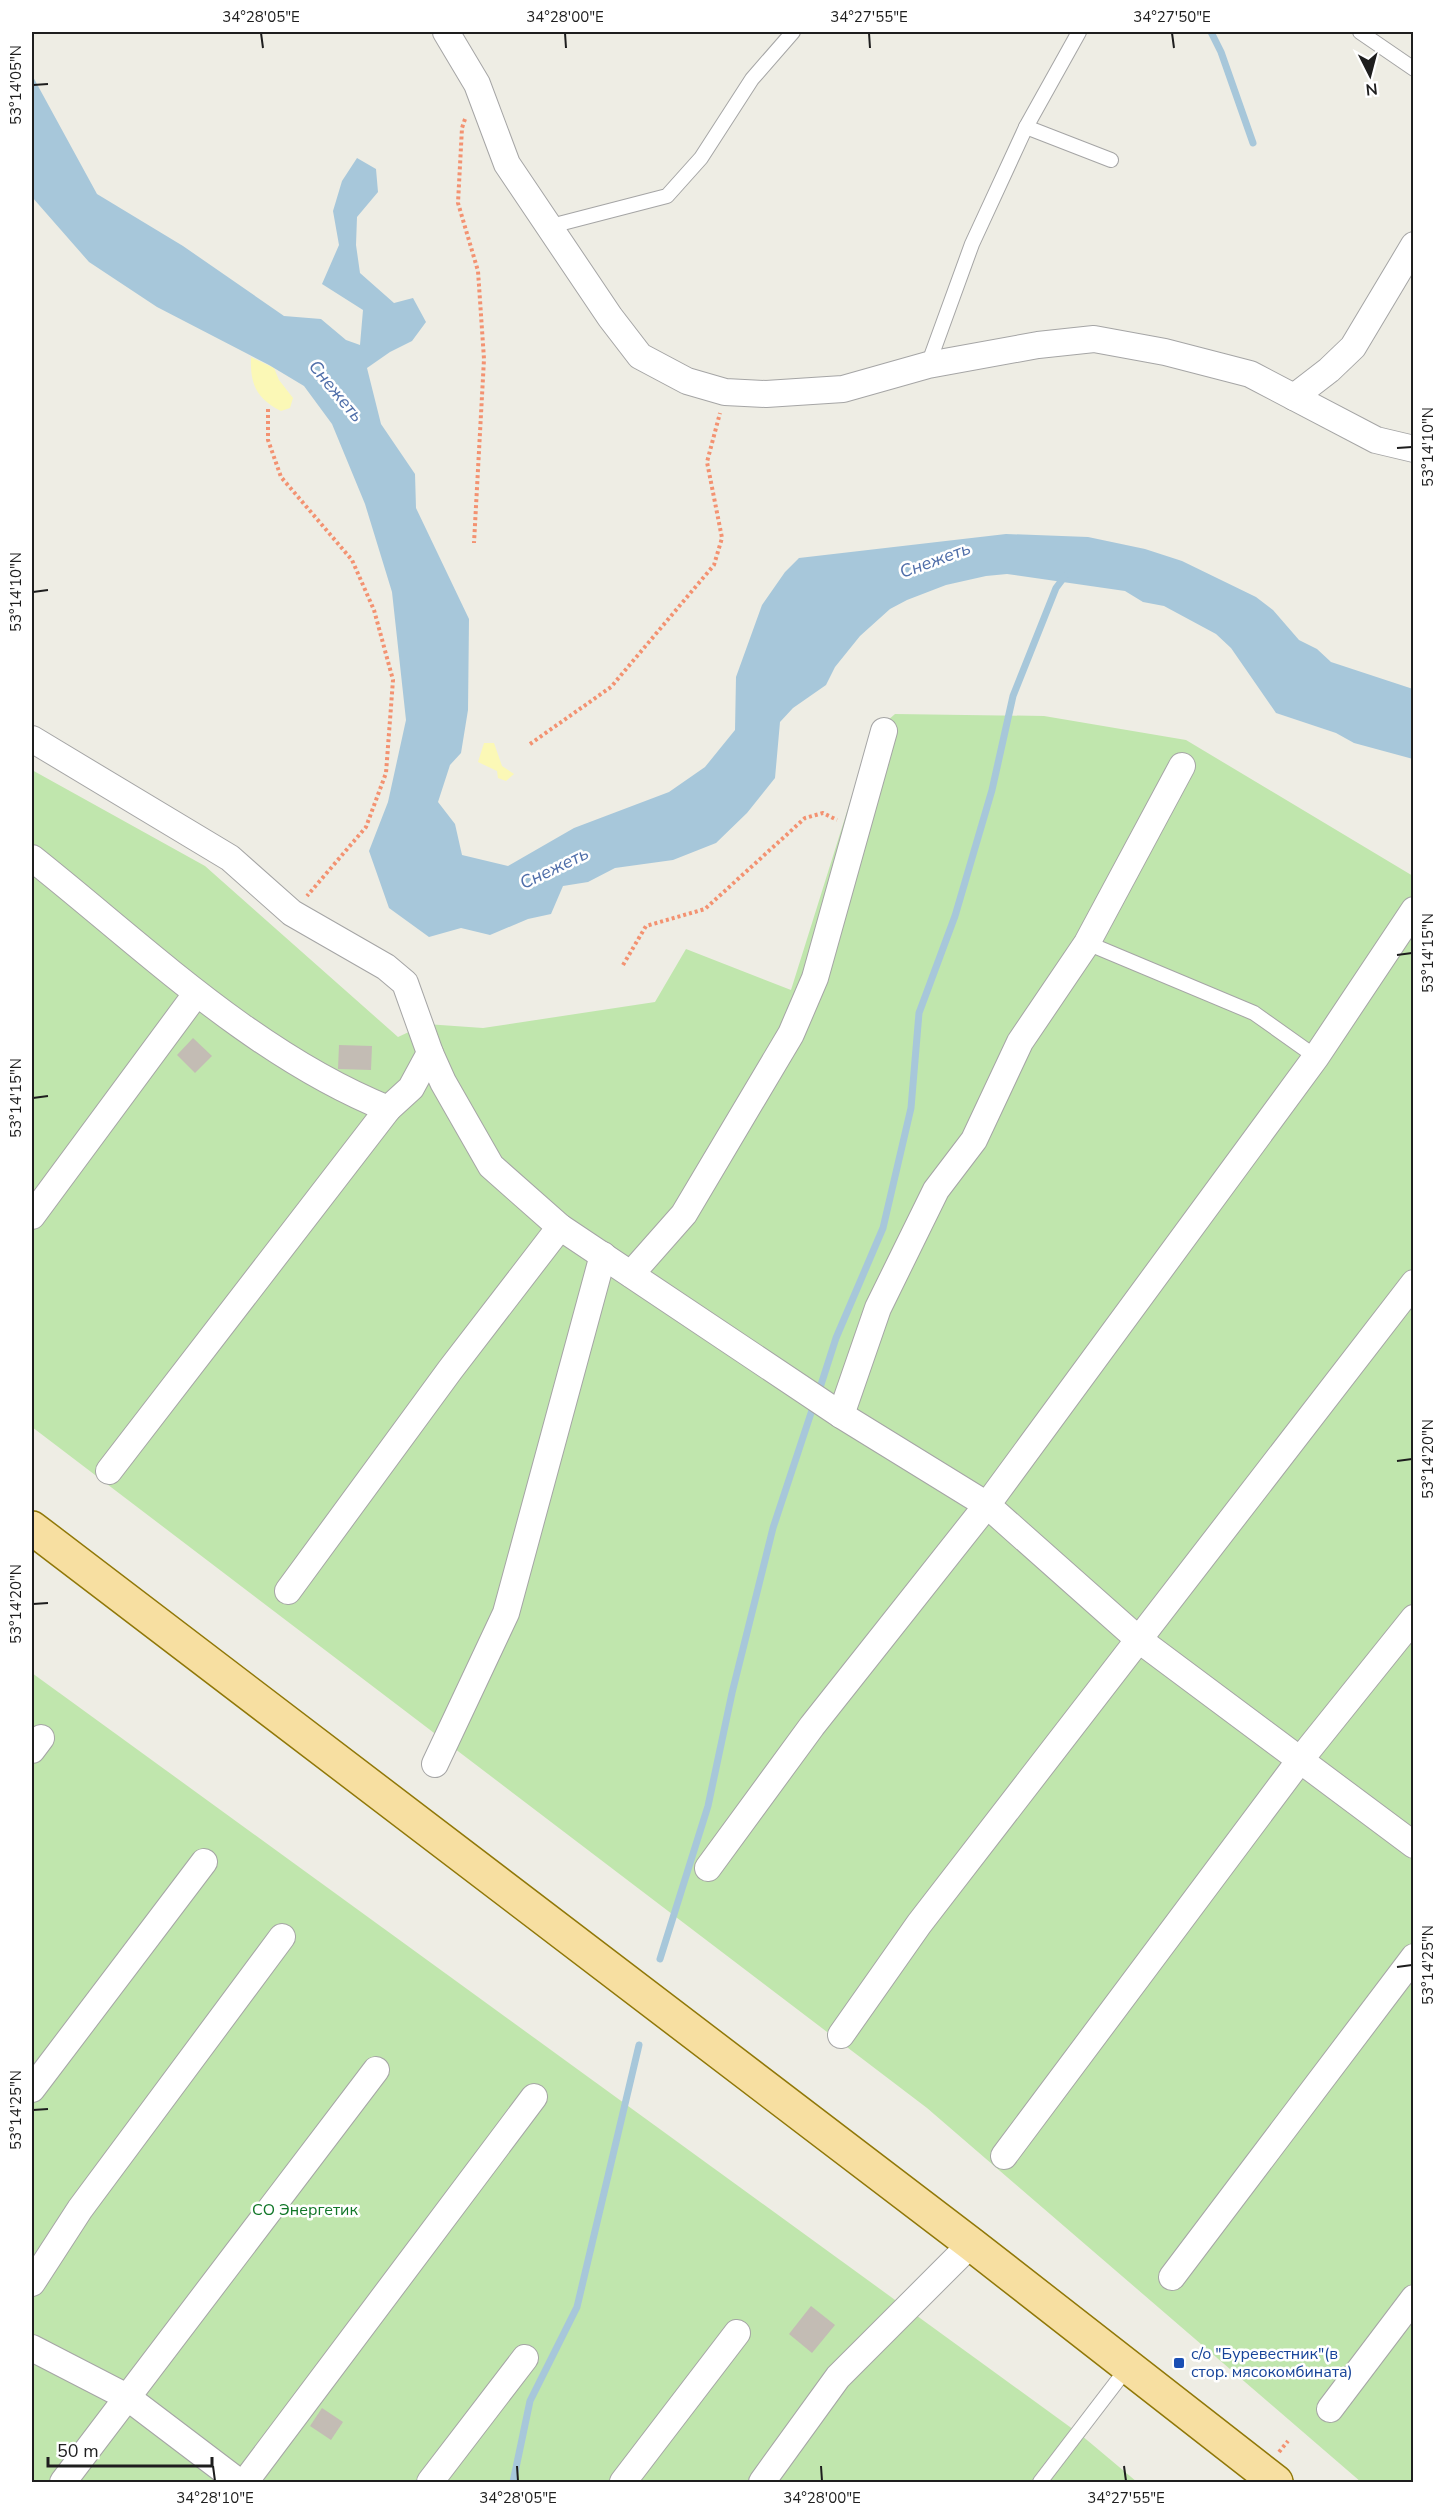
<svg xmlns="http://www.w3.org/2000/svg" width="1445" height="2514" viewBox="0 0 1445 2514" font-family="'Nunito Sans',sans-serif">
<rect width="100%" height="100%" fill="#eeede4"/>
<g fill="#c0e6ad">
<polygon points="895,714 1044,716 1186,740 1413,876 1413,2482 1361,2482 927,2108 32,1427 32,770 205,866 398,1037 426,1024 483,1028 655,1002 686,949 791,990 871,735"/>
<polygon points="32,1673 1081,2435 1137,2482 32,2482"/>
</g>
<g fill="#fbf8b6">
<path d="M251,357L274,368L279,380L293,398L290,408L281,411C256,398 250,384 251,357Z"/>
<polygon points="484,743 494,743 502,766 514,774 506,781 498,778 497,771 478,762"/>
</g>
<polygon fill="#a7c7da" points="32,75 97,194 183,246 284,316 321,319 346,340 360,345 363,310 322,284 339,245 333,211 342,181 357,158 376,169 378,192 357,217 356,245 360,273 394,303 413,298 426,322 412,341 390,352 367,368 381,424 415,474 416,508 469,619 468,710 461,753 450,765 438,802 455,824 462,855 508,866 574,828 669,792 705,767 735,730 736,677 762,605 785,572 799,558 1006,534 1088,537 1145,549 1182,561 1256,597 1273,610 1299,640 1317,649 1331,662 1413,689 1413,759 1354,743 1336,733 1276,713 1231,648 1216,634 1164,606 1143,602 1125,591 1007,574 986,576 946,585 907,600 890,609 860,636 835,667 826,685 793,708 780,722 775,778 747,813 716,843 673,860 615,868 588,882 563,886 551,914 528,919 490,935 461,928 429,937 389,908 369,851 388,802 406,720 392,592 365,504 332,424 304,386 269,365 157,307 89,262 32,197"/>
<g fill="none" stroke-linecap="round" stroke-linejoin="round">
<g stroke="#a7c7da" stroke-width="7">
<polyline points="1211,32 1221,52 1253,143"/>
<polyline points="818,1394 836,1338 883,1228 911,1108 919,1013 955,916 992,790 1013,696 1056,588 1065,576"/>
<polyline points="660,1959 708,1806 732,1693 773,1528 814,1404"/>
<polyline points="513,2482 530,2401 577,2307 639,2045"/>
</g>
</g>
<g fill="#c3bcb4">
<polygon points="193,1038 212,1056 195,1073 177,1055"/>
<polygon points="339,1045 372,1046 371,1070 338,1069"/>
<polygon points="811,2306 835,2325 812,2353 789,2334"/>
<polygon points="322,2408 343,2422 331,2440 310,2426"/>
</g>
<g fill="none" stroke-linecap="round" stroke-linejoin="round">
<defs>
<g id="service">
<polyline points="1360,32 1414,69"/>
<polyline points="1026,127 1111,160"/>
<polyline points="551,226 667,196 701,158 752,79 793,32"/>
<polyline points="928,365 972,244 1026,127 1079,32"/>
<polyline points="1087,943 1254,1013 1316,1057"/>
<polyline points="1040,2482 1128,2367"/>
</g>
<g id="minor">
<polyline points="446,32 477,84 507,164 610,317 640,356 687,381 725,392 766,394 843,389 928,365 1038,345 1094,339 1165,352 1250,374 1376,440 1414,449"/>
<polyline points="1294,397 1329,370 1353,347 1414,245"/>
<polyline points="32,739 230,858 292,913 386,967 405,983 430,1053 411,1088 388,1109 109,1471"/>
<path d="M32,858C144,947 254,1055 388,1109"/>
<polyline points="430,1053 443,1082 491,1166 560,1227 841,1415 987,1505 1138,1639 1414,1845"/>
<polyline points="32,1216 196,994"/>
<polyline points="631,1274 684,1214 791,1034 815,978 884,731"/>
<polyline points="841,1415 878,1308 936,1190 974,1140 1020,1042 1087,943 1182,766"/>
<polyline points="288,1591 450,1370 560,1227"/>
<polyline points="32,1750 41,1738"/>
<polyline points="435,1764 506,1613 603,1255"/>
<polyline points="708,1868 812,1726 987,1505 1316,1057 1414,910"/>
<polyline points="841,2035 919,1924 1414,1283"/>
<polyline points="32,2089 204,1862"/>
<polyline points="1004,2156 1300,1760 1414,1618"/>
<polyline points="1172,2277 1414,1957"/>
<polyline points="32,2283 80,2209 282,1937"/>
<polyline points="32,2348 127,2397 239,2482"/>
<polyline points="1330,2409 1414,2298"/>
<polyline points="63,2482 376,2070"/>
<polyline points="245,2482 534,2097"/>
<polyline points="430,2482 525,2358"/>
<polyline points="623,2482 737,2333"/>
<polyline points="762,2482 838,2377 971,2244"/>
</g>
<polyline id="primary" points="32,1528 971,2244 1276,2482"/>
</defs>
<use href="#service" stroke="#a5a5a5" stroke-width="16"/>
<use href="#minor" stroke="#a5a5a5" stroke-width="28"/>
<use href="#primary" stroke="#907808" stroke-width="36"/>
<g stroke="#f39271" stroke-width="4" stroke-dasharray="3 3" stroke-linecap="butt">
<polyline points="465,119 462,128 458,203 478,271 484,359 474,543"/>
<polyline points="268,409 268,440 281,477 352,560 374,610 393,680 386,773 366,827 307,896"/>
<polyline points="530,744 611,687 714,565 722,538 707,462 720,413"/>
<polyline points="623,965 646,926 705,909 805,818 823,813 837,820"/>
<polyline points="1279,2452 1288,2441"/>
</g>
<use href="#service" stroke="#fff" stroke-width="14"/>
<use href="#minor" stroke="#fff" stroke-width="26"/>
<use href="#primary" stroke="#f7dfa1" stroke-width="33"/>
</g>
<path fill="none" stroke="#1e1e1e" stroke-width="2" d="M261,33L263,48M565,33L566,48M869,33L870,48M1172,33L1174,48M33,85L48,84M1397,448L1412,447M33,592L48,590M1397,955L1412,953M33,1098L48,1096M1397,1461L1412,1459M33,1604L48,1603M1397,1967L1412,1965M33,2110L48,2109M213,2466L215,2481M517,2466L518,2481M821,2466L822,2481M1124,2466L1126,2481"/>
<rect fill="#1a4fb4" stroke="#fff" stroke-width="2" x="1173" y="2357" width="12" height="12" rx="3"/>
<g text-anchor="middle" dominant-baseline="central" stroke-width="5" stroke-linejoin="round" paint-order="stroke">
<g font-size="16" fill="#117729" stroke="#fff">
<text x="305" y="2210">СО Энергетик</text>
</g>
<g font-size="16" fill="#164399" stroke="#fff" text-anchor="start">
<text x="1191" y="2354">с/о "Буревестник"(в<tspan x="1191" dy="18">стор. мясокомбината)</tspan></text>
</g>
<g font-size="18" font-style="italic" fill="#4f6ea9" stroke="#fff">
<text transform="translate(336 391) rotate(50)">Снежеть</text>
<text transform="translate(935 560) rotate(-20)">Снежеть</text>
<text transform="translate(554 868) rotate(-26)">Снежеть</text>
</g>
</g>
<rect width="1445" height="2514" fill="none" stroke="#ffffff" stroke-width="66"/>
<g transform="translate(1370 75) rotate(174)" stroke="#ffffff" stroke-width="4.5" paint-order="stroke">
<path d="M0-4.5L10 22L0 15L-10 22Z" fill="#1e1e1e"/>
<text y="-9" font-size="16" font-weight="bold" text-anchor="middle" fill="#1e1e1e">N</text>
</g>
<path d="M48 2457v9h164v-9" fill="none" stroke="#1e1e1e" stroke-width="3"/>
<text x="57" y="2457" font-size="18" fill="#1e1e1e" stroke="#ffffff" stroke-width="4.5" paint-order="stroke">50 m</text>
<rect x="33" y="33" width="1379" height="2448" fill="none" stroke="#1e1e1e" stroke-width="2"/>
<g font-size="15" text-anchor="middle" fill="#1e1e1e">
<text x="261" y="22">34°28'05"E</text>
<text x="565" y="22">34°28'00"E</text>
<text x="869" y="22">34°27'55"E</text>
<text x="1172" y="22">34°27'50"E</text>
<text transform="translate(16 85) rotate(-90)" y="5">53°14'05"N</text>
<text transform="translate(1428 447) rotate(-90)" y="5">53°14'10"N</text>
<text transform="translate(16 592) rotate(-90)" y="5">53°14'10"N</text>
<text transform="translate(1428 953) rotate(-90)" y="5">53°14'15"N</text>
<text transform="translate(16 1098) rotate(-90)" y="5">53°14'15"N</text>
<text transform="translate(1428 1459) rotate(-90)" y="5">53°14'20"N</text>
<text transform="translate(16 1604) rotate(-90)" y="5">53°14'20"N</text>
<text transform="translate(1428 1965) rotate(-90)" y="5">53°14'25"N</text>
<text transform="translate(16 2110) rotate(-90)" y="5">53°14'25"N</text>
<text x="215" y="2503">34°28'10"E</text>
<text x="518" y="2503">34°28'05"E</text>
<text x="822" y="2503">34°28'00"E</text>
<text x="1126" y="2503">34°27'55"E</text>
</g>
</svg>
